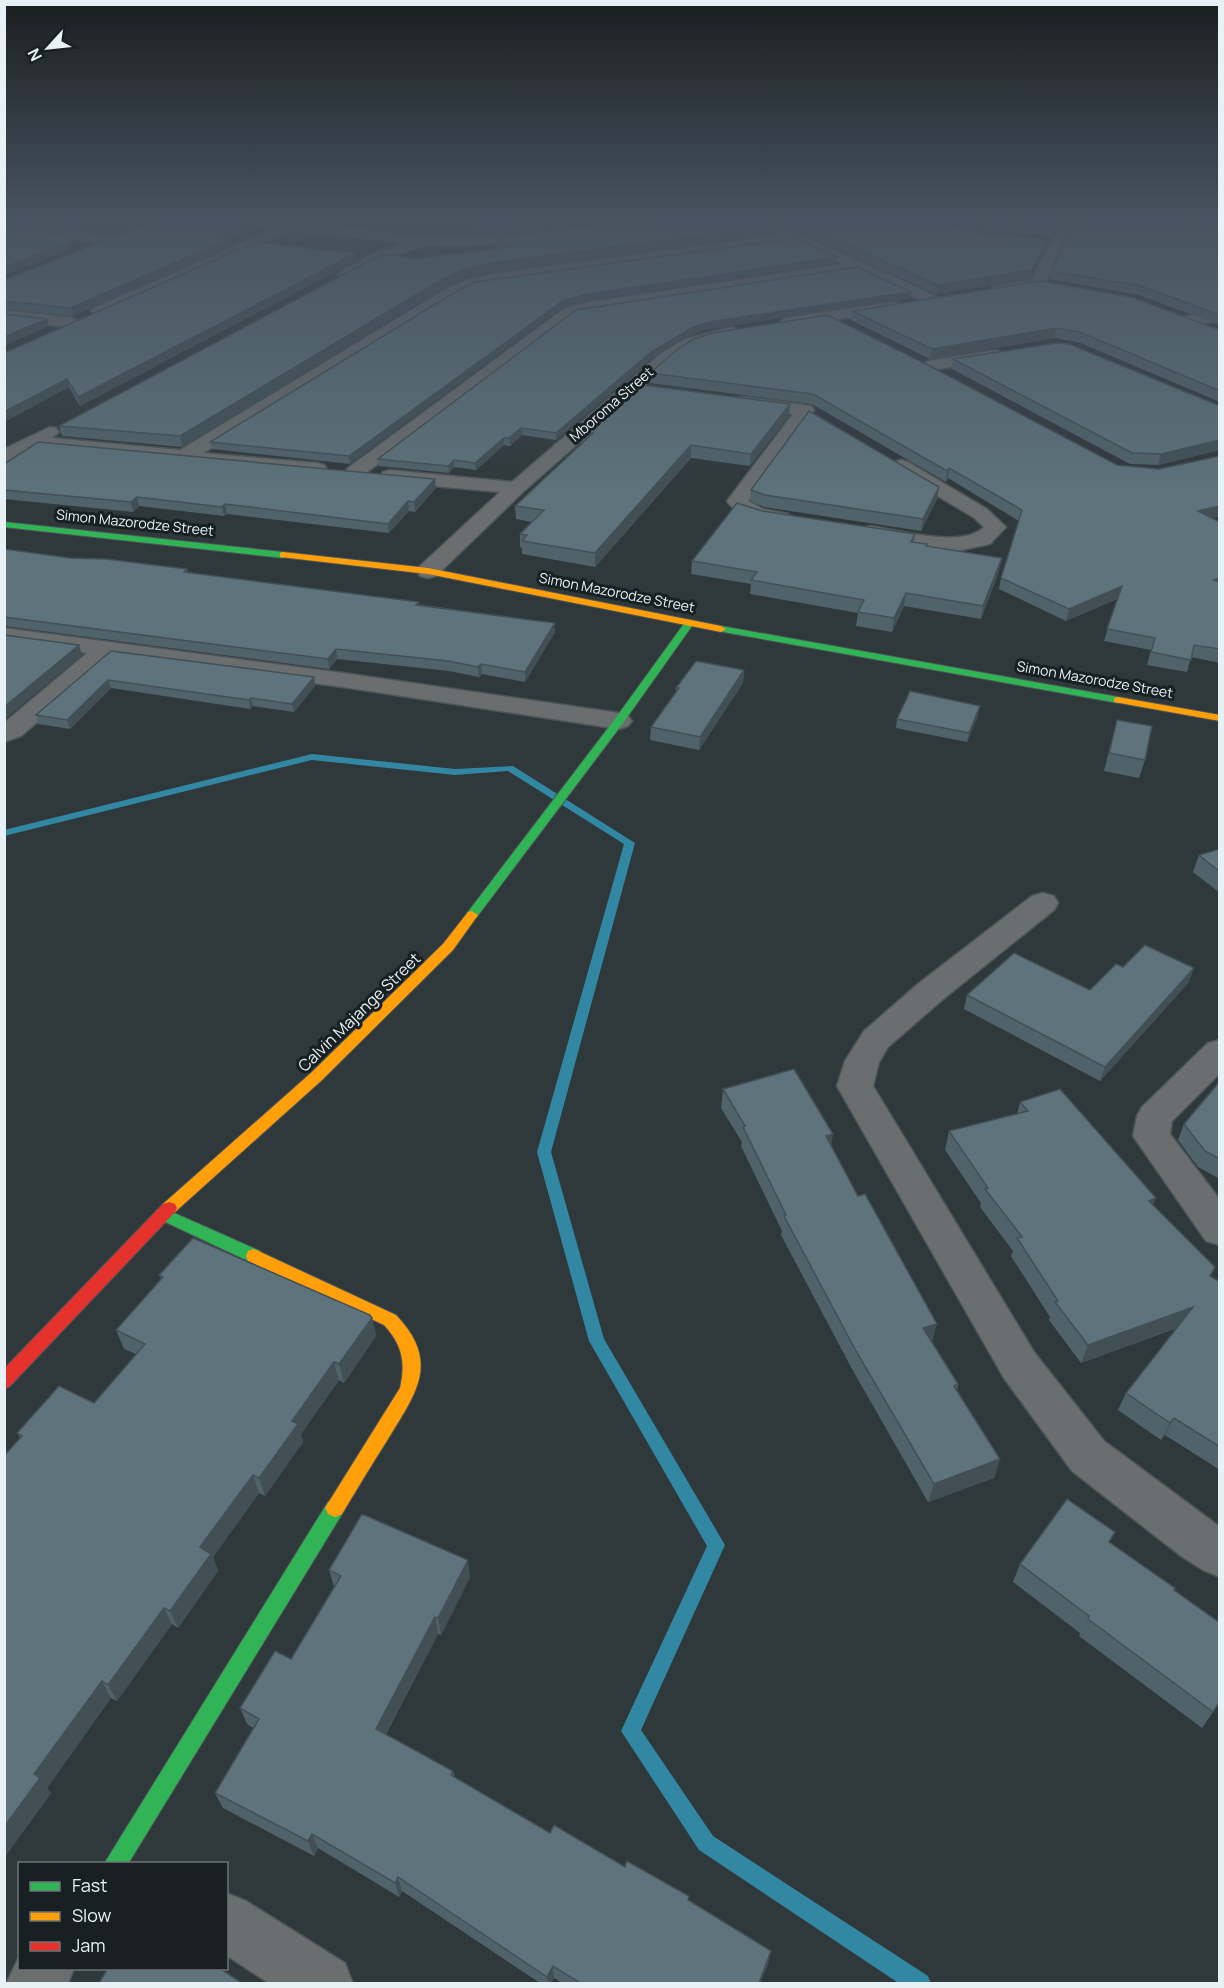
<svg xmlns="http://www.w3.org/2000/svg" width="1224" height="1988" viewBox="0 0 1224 1988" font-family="Manrope,sans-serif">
<rect width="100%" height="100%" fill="#2f383b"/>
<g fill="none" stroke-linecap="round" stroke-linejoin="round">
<polygon fill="#3287a2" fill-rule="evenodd" points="312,754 455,769 513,766 635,843 551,1152 604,1339 725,1545 641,1730 713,1836 928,1976 931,1984 900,1984 699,1850 621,1731 707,1546 589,1341 537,1152 624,844 508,771 455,775 312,760 4,836 4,830"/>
<defs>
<g id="street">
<path d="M228,219C293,214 360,233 425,237C463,239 502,234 540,231L547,235L540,239L462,246L425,245L383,260L345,279L338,275L340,272L373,254L406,243L293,230L104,314H94L91,311L94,308L276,228L234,223Z"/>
<polygon points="750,219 766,219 938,297 940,300 938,303 928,303 857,271 575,314 362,476 348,476 345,472 348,468 565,308 589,302 844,264 794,241 499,281 475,286 456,295 203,453 317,463 324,465 327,469 324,473 317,475 35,448 4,463 4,449 50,427 56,428 59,432 52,438 180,450 446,289 466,280 499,273 781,235"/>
<polygon points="1077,219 1090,219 1062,245 1043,287 997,294 992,293 990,290 992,287 1032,280 1051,240"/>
<polygon points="4,224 114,236 121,240 114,244 4,232"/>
<polygon points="895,302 900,303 902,306 900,309 786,328 778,323 786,318"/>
<polygon points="4,310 73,318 81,323 73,328 4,319"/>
<polygon points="1220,312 1220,321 1186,326 1178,321 1186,316"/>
<polygon points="732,327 738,329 740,332 738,335 693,346 677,356 523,492 436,576 428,578 420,576 417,571 420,566 500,492 390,482 383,480 380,476 383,472 390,470 512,482 665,350 681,340"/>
<polygon points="997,350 1005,355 1003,358 928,371 920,366 928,361"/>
<path d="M744,397L805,405L811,406L814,410L748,501L763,509L788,514L791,518L788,522C767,528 739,519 727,501L793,414L738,406L735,402L738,398Z"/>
<path d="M901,460L908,462L987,509L1006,527L990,544L957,551L863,536L860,532L863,528L870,526C899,530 962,549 984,527L973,517L894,470L891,466L894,462Z"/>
<polygon points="4,628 343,673 619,713 628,716 632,721 628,726 619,729 343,687 113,657 21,736 4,742 4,723 87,653 4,642"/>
<polygon points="1043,893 1054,896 1058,903 1054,910 942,1000 888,1047 879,1062 873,1086 1034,1352 1104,1441 1220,1527 1220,1577 1203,1570 1181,1556 1072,1471 1004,1378 837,1086 845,1061 864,1031 918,984 1032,896"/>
<polygon points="1220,1040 1220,1073 1172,1121 1170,1134 1220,1200 1220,1245 1206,1241 1133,1136 1137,1116 1142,1107 1208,1043"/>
<polygon points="226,1893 246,1901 345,1963 353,1984 270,1984 226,1955"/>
<polygon points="20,1955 20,1968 74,1968 68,1984 6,1984"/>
</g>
<g id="fast">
<polygon points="4,522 283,552 287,555 283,558 4,527"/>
<polygon points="686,621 694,623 623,723 476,918 468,918 466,915 468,912 615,719"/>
<polygon points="721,626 1118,697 1123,700 1118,703 718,631 716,629"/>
<polygon points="163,1208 260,1251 262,1256 260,1261 254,1263 248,1261 157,1218 155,1214 157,1210"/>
<polygon points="335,1499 342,1502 345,1508 342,1514 128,1864 104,1864 328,1502"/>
</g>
<g id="slow">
<polygon points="283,552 428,568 721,626 726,629 721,632 428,574 280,557 280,553"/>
<polygon points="1118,697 1220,715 1220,721 1114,702 1114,698"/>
<polygon points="472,911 478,915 453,950 322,1080 175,1212 169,1214 163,1212 161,1208 163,1204 312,1072 443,944 468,912"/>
<path d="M254,1249L396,1315C441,1362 416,1393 388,1439C372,1464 357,1489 342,1514L335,1517L328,1514L325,1508L400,1388C406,1362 402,1344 384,1325L248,1261L246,1256L248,1251Z"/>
</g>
<polygon id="jam" points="169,1202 175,1204 177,1208 175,1212 10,1386 4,1389 4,1369 163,1204"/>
</defs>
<use href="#street" stroke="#4d5558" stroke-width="3"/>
<use href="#fast" stroke="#4d5558" stroke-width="2"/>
<use href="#slow" stroke="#4d5558" stroke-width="2"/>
<use href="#jam" stroke="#4d5558" stroke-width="2"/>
<use href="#street" fill="#6a6e6f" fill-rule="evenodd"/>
<use href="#fast" fill="#30b455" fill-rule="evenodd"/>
<use href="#slow" fill="#ff9f0a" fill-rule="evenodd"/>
<use href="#jam" fill="#e5322d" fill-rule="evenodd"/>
</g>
<g fill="#51636a">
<polygon points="4,219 101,219 82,230 4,223"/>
<polygon points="459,219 614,219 483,235"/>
<polygon points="771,219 932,219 968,231 1046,240 1045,248 1030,279 936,294"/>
<polygon points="945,219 1074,219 1052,237 969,227"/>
<polygon points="1198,219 1220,219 1220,220"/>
<polygon points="1220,223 1220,325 1139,295 1049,279 1051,271"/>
<polygon points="250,227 226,239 229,239 230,246 73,316 4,309 4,280"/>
<polygon points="773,234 499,271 465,278 445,287 182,447 62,436 59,426 419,258 501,248 495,245 495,236"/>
<polygon points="837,257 836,263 589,300 564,306 350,464 212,449 210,442 457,291"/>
<polygon points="357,260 80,406 69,387 4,422 4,353"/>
<polygon points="911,292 910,298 709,329 693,334 651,359 556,440 522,435 510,446 504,445 476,470 454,467 449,473 379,466 378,459 576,310"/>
<polygon points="852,311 1220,330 1220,402 1078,342 1055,338 930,359 851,320"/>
<polygon points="679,348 1117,465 1159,469 1220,456 1220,516 1212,518 1220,522 1220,663 1191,657 1187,672 1147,665 1151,650 1104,641 1117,599 1066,621 999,589 1001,578 1019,521 948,478 946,482 812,404 650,383 650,373"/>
<polygon points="953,359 1220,406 1220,450 1158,465 1130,464 952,369"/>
<polygon points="789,416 750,466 691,458 595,567 522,554 522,548 520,547 520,534 532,522 516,519 515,506 581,444 581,431"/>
<polygon points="4,464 436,488 415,512 409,511 389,533 227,514 224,516 139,506 133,512 4,499"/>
<polygon points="939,487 937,499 921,531 764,507 750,501 751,490"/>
<polygon points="762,511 915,534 914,542 999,571 981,619 904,606 892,632 856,626 858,613 750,594 751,584 691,574 692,561"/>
<polygon points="4,549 70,558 187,569 188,573 555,623 555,632 525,682 482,674 479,677 449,671 337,659 329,669 4,626"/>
<polygon points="111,651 314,677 315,686 294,712 253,706 250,709 111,688 70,729 38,724 36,715"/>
<polygon points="744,670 743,683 699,750 650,740 651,727 676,692 676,688"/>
<polygon points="978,715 967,742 896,728 897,719"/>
<polygon points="1117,720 1145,760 1139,778 1104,771"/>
<polygon points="1220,849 1220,893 1193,872 1199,855"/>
<polygon points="1123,967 1189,982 1100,1081 964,1009 967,995 1090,990"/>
<polygon points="1220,1081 1220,1179 1198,1167 1178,1140 1184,1124"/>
<polygon points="723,1089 831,1147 932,1342 958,1384 957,1391 1000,1459 994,1478 928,1502 852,1369 781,1235 782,1231 741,1146 742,1142 721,1108"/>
<polygon points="1020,1102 1153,1206 1215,1267 1210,1276 1220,1282 1220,1470 1165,1435 1161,1440 1118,1410 1126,1393 1177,1328 1081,1363 1049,1320 1050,1317 1011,1256 1013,1251 980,1207 981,1203 945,1150 949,1131 1017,1114"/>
<polygon points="159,1275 372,1318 376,1336 344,1383 339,1380 301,1434 303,1442 265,1496 259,1493 213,1557 218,1571 178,1628 172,1624 117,1701 111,1698 47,1788 51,1793 4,1858 4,1456 20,1438 17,1433 94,1403 136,1354 124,1349 116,1330 161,1279"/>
<polygon points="1110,1543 1174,1590 1213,1712 1202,1728 1079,1636 1080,1633 1013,1582 1020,1564"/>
<polygon points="329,1570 470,1577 441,1635 438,1634 386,1734 453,1771 455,1777 550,1833 625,1867 689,1901 771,1951 768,1964 760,1983 562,1983 554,1978 551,1983 540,1983 402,1891 399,1897 318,1848 314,1856 223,1808 215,1793 253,1728 247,1724 240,1708 291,1659 334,1587"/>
</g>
<g fill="#425056">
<polygon points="89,219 101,219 82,230 80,224"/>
<polygon points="548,219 614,219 483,235 483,226"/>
<polygon points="1066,219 1074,219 1052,237 1054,228"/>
<polygon points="249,220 250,227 214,244 213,237"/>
<polygon points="773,226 773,234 499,271 465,278 445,287 182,447 180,436 444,278 465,269 498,262"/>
<polygon points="229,239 230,246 73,316 71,308"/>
<polygon points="1046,240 1045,248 1030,279 936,294 938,285"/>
<polygon points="70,243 71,250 4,275 4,267"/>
<polygon points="356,253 357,260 80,406 78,397"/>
<polygon points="837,257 836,263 589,300 564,306 350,464 349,456 564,300 589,294"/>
<polygon points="911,292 910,298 709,329 693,334 651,359 556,440 556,433 651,352 693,327 709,322"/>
<polygon points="47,319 49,326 4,346 4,337"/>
<polygon points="1056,328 1055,338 930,359 932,349"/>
<polygon points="67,379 69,387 4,422 4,412"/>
<polygon points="790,404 789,416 750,466 751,454"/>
<polygon points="521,428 522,435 510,446 509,438"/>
<polygon points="504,438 504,445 476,470 475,463"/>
<polygon points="1220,440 1220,450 1158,465 1161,454"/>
<polygon points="691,445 691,458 595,567 595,553"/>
<polygon points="454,460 454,467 449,473 448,466"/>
<polygon points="949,468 948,478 946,482 947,471"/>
<polygon points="435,479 436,488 415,512 414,502"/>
<polygon points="939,487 937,499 921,531 923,519"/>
<polygon points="137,497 139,506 133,512 131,502"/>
<polygon points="408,501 409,511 389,533 388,524"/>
<polygon points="225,504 227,514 224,516 222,507"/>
<polygon points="1220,506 1220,516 1194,522 1198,511"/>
<polygon points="1002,558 999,571 981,619 983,606"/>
<polygon points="1122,586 1119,598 1066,621 1069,609"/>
<polygon points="906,593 904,606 892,632 894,618"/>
<polygon points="555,623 555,632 525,682 525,672"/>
<polygon points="79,645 82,655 5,719 4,707"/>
<polygon points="336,649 337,659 329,669 328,659"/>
<polygon points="481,664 482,674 479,677 478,667"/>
<polygon points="744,670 743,683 699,750 700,737"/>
<polygon points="314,677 315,686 294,712 292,704"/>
<polygon points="108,680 111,688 70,729 67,720"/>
<polygon points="251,698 253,706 250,709 249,700"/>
<polygon points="980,706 978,715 967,742 969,733"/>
<polygon points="1194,968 1189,982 1100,1081 1105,1067"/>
<polygon points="833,1134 830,1154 826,1136"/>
<polygon points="1156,1198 1149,1216 1149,1201"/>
<polygon points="1193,1307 1184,1325 1081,1363 1088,1345"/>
<polygon points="372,1318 376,1336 344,1383 339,1364"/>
<polygon points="937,1324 932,1343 923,1328"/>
<polygon points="334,1362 339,1380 301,1434 303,1442 265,1496 259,1478 292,1421"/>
<polygon points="1174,1418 1165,1435 1161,1440 1170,1423"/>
<polygon points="1000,1459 994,1478 928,1502 934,1484"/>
<polygon points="253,1475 259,1493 213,1557 218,1571 178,1628 170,1611 200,1547"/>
<polygon points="468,1560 470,1577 441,1635 438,1618"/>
<polygon points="164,1608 172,1624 117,1701 108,1685"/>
<polygon points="435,1617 438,1634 380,1744 376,1729"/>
<polygon points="102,1681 111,1698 47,1788 51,1793 4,1858 4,1827 34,1774"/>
<polygon points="312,1834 318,1848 314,1856 308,1841"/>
<polygon points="398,1877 402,1891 399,1897 395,1883"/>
<polygon points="771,1951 768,1964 760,1983 759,1983"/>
<polygon points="553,1966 554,1978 551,1983 548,1983 547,1977"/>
</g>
<g fill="#5e737b" stroke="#425056" stroke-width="1.5">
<polygon points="31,219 89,219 80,224"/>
<polygon points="157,219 232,219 249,220 213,237 229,239 71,308 4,301 4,280"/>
<polygon points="471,219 548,219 483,226"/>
<polygon points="659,219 758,219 773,226 498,262 465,269 444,278 180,436 59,426 382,254 419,258 511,247 495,236"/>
<polygon points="789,219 932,219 968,231 1046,240 1032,270 938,285"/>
<polygon points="970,219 1066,219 1054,228"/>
<polygon points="1087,219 1179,219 1220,223 1220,315 1141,286 1051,271 1066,238"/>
<polygon points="4,228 66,234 70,243 4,267"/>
<polygon points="794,238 837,257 589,294 564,300 349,456 210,442 457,291 475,282"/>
<polygon points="256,242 356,253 78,397 67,379 4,412 4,353"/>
<polygon points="857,267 911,292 709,322 693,327 651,352 556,433 521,428 509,438 504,438 475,463 454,460 448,466 378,459 576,310"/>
<polygon points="1040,281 1131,297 1220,330 1220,391 1080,332 1056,328 932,349 852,311"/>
<polygon points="4,314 47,319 4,337"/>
<polygon points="827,315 922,362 1117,465 1159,469 1220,456 1220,506 1198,511 1220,522 1220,578 1214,580 1220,582 1220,649 1194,645 1191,660 1151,652 1155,638 1107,629 1122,586 1069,609 1001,578 1022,510 949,468 947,471 813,394 650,373 679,348 694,339 712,333"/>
<polygon points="1057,343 1069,344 1220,406 1220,440 1161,454 1132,453 953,359"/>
<polygon points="635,384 790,404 751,454 691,445 595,553 522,541 527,535 520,534 544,510 515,506 593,433 581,431"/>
<polygon points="809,411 939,487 923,519 765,495 751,490"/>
<polygon points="38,442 435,479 414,502 408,501 388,524 225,504 222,507 137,497 131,502 4,490 4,464"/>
<polygon points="737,503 762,511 915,534 911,542 927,544 926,546 1002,558 983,606 906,593 894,618 858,612 864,600 751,580 757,572 692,561"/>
<polygon points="4,549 70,558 106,559 187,569 184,572 419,602 416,605 555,623 525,672 481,664 478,667 448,661 336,649 328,659 4,617"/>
<polygon points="4,635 79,645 4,707"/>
<polygon points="111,651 314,677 292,704 251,698 249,700 108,680 67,720 36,715"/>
<polygon points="696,661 744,670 700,737 651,727 679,688 676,688"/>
<polygon points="910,691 980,706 969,733 897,719"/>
<polygon points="1117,720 1152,726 1145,760 1109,753"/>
<polygon points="1220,849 1220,872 1199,855"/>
<polygon points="1145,945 1194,968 1105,1067 967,995 1014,953 1090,990 1116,964 1123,967"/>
<polygon points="794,1069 833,1134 826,1136 858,1196 865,1194 937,1324 923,1328 958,1384 954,1386 1000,1459 934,1484 856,1351 784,1216 786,1215 743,1127 745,1126 723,1089"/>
<polygon points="1220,1081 1220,1159 1205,1151 1184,1124"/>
<polygon points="1060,1089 1156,1198 1149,1201 1215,1267 1210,1276 1220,1282 1220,1447 1174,1418 1170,1423 1126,1393 1193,1307 1088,1345 1055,1302 1058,1301 1017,1238 1022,1237 985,1189 988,1188 949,1131 1028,1111 1020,1102"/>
<polygon points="193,1238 370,1315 372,1318 339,1364 334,1362 292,1421 298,1424 259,1478 253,1475 200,1547 211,1554 170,1611 164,1608 108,1685 102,1681 34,1774 40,1778 4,1827 4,1456 22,1436 17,1433 59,1386 94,1403 145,1344 116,1330 163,1277 159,1275"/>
<polygon points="1067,1499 1115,1532 1109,1542 1175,1588 1174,1590 1220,1623 1220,1701 1213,1712 1088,1619 1089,1616 1020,1564"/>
<polygon points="362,1514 468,1560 438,1618 435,1617 376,1729 453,1771 451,1775 550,1833 554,1825 625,1867 627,1861 689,1896 688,1900 771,1951 759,1983 580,1983 553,1966 547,1977 398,1877 395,1883 312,1834 308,1841 215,1793 259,1719 240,1708 275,1651 291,1659 341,1576 329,1570"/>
<polygon points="108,1968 219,1968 242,1983 99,1983"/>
</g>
<linearGradient id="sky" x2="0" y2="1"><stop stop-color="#1a1f20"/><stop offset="0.44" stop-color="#475360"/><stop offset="1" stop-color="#475360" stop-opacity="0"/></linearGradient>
<rect width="1224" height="497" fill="url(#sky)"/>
<g text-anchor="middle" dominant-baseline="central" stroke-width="6" stroke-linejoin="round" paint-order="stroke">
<g font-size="14" fill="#e8f1f5" stroke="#192023">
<text transform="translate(611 404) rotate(-41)">Mboroma Street</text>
<text transform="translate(135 522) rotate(6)">Simon Mazorodze Street</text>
<text transform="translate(617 592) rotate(11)">Simon Mazorodze Street</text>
<text transform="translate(1095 679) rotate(10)">Simon Mazorodze Street</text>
</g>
<g font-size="16" fill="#e8f1f5" stroke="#192023">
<text transform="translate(359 1012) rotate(-44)">Calvin Majange Street</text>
</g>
</g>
<rect width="1224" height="1988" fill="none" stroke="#e8f1f5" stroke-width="12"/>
<rect x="18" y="1862" width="210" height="108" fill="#192023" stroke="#6c7477" stroke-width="1.5"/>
<rect x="30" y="1882" width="30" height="9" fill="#30b455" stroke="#6c7477" stroke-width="1.5"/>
<text x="72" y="1892" font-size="18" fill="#e8f1f5">Fast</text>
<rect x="30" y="1912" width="30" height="9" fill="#ff9f0a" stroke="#6c7477" stroke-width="1.5"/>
<text x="72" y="1922" font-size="18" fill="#e8f1f5">Slow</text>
<rect x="30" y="1942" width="30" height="9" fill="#e5322d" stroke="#6c7477" stroke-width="1.5"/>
<text x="72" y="1952" font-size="18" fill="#e8f1f5">Jam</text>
<g transform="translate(48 48) rotate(243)" stroke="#192023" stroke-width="4.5" paint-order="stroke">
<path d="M0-4.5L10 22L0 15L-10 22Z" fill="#e8f1f5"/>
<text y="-9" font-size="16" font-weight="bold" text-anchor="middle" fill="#e8f1f5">N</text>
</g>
</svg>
